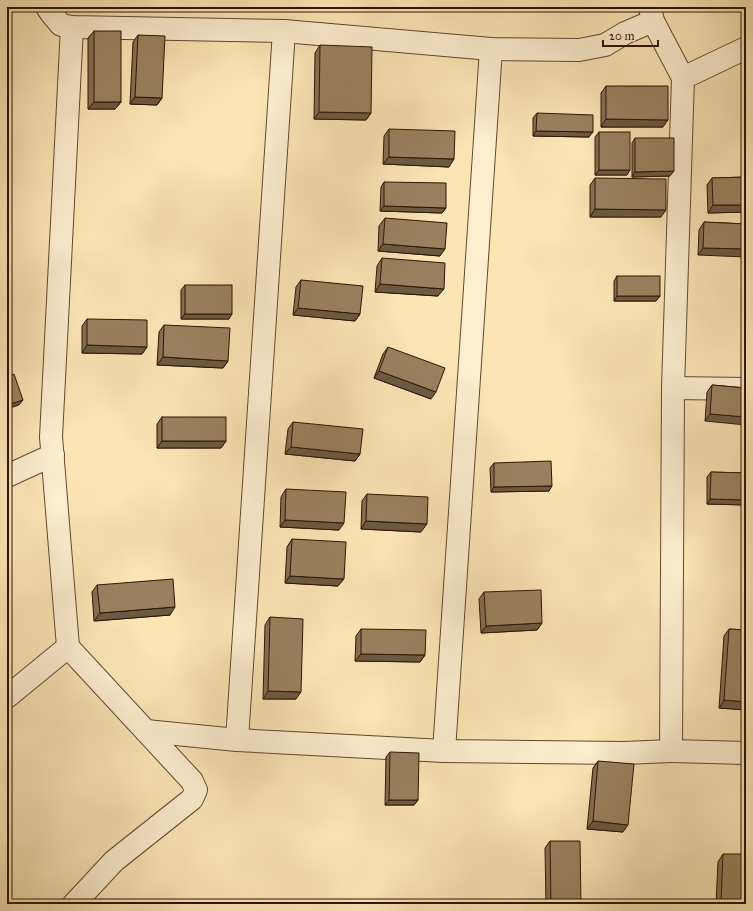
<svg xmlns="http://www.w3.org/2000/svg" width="753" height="911" viewBox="0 0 753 911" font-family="'IM FELL Great Primer',serif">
<rect width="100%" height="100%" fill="#fbe5b5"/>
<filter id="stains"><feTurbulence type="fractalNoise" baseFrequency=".005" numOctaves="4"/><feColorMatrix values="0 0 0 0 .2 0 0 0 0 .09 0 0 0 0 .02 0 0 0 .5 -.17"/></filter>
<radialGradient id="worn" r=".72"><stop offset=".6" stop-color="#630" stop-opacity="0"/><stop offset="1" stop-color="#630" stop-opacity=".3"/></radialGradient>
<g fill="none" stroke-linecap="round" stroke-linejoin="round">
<defs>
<g id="minor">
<polyline points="47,7 51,13 61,25 72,27 284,31 491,49 579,50 605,45 625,33 653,21"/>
<polyline points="683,78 746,48"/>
<polyline points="673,388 746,389"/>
<polyline points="7,476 53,455"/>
<polyline points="68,647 192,781 196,790 192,799 114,861 74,904"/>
<polyline points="7,697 68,647 51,437 72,27"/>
<polyline points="146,731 237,740 284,31"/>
<polyline points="237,740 444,751 624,753 671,751 673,388 683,78 653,21 650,7"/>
<polyline points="444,751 491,49"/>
<polyline points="671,751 746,753"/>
</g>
</defs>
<use href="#minor" stroke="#61482f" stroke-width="24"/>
<use href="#minor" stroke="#fceecf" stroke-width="22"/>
</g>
<g fill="#846f52" stroke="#2e1402">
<polygon points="94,31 121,102 115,109 88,109 88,38"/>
<polygon points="138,35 162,98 157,105 130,104 133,42"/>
<polygon points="320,45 371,113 366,120 314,119 315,53"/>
<polygon points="606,86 663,127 601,127 601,93"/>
<polygon points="537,113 589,137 533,136 533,118"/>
<polygon points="389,129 449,167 383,164 384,136"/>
<polygon points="599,132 627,175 595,175 595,137"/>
<polygon points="635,138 670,176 632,177 632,143"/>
<polygon points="746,177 746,212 708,213 707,185 712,178"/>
<polygon points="595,178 661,217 590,217 590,185"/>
<polygon points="384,182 446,208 442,213 380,211 381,187"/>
<polygon points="385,218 440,256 378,251 379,226"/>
<polygon points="704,222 746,224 698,255 699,230"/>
<polygon points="382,258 438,296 375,292 377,266"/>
<polygon points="617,276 660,296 656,301 614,301 614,281"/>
<polygon points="301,280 360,314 355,321 293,315 296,287"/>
<polygon points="185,285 229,319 181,319 181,290"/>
<polygon points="87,319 147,347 142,354 82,353 82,326"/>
<polygon points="164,325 228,361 223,368 157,365 159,332"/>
<polygon points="388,347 431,399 374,378 383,354"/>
<polygon points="712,385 746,388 705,421 707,392"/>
<polygon points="162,417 226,441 221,448 157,448 157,424"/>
<polygon points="293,422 360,454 355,461 285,454 288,429"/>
<polygon points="494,463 549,491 491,492 490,468"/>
<polygon points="711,472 746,473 746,505 707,504 707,477"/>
<polygon points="286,489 339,530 280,527 281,497"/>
<polygon points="367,494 421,532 361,529 362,501"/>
<polygon points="292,539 338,586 285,583 287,547"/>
<polygon points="97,585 170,615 94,621 92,592"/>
<polygon points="484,592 542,623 537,630 481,633 479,599"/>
<polygon points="270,617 296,699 263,699 265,625"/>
<polygon points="361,629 425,655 420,662 355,661 356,636"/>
<polygon points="729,629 746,630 746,710 719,708 724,636"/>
<polygon points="390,752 418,800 414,805 385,805 386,757"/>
<polygon points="598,761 623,832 587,829 593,768"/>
<polygon points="550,841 581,904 546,904 545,848"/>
<polygon points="723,854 746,904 716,904 718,862"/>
</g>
<g fill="#6b5a42" stroke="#2e1402">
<polygon points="135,97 162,98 157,105 130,104"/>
<polygon points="94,102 121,102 115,109 88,109"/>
<polygon points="319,112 371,113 366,120 314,119"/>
<polygon points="606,119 668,120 663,127 601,127"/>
<polygon points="536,131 593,132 589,137 533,136"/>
<polygon points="389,157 454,159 449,167 383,164"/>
<polygon points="599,170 630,170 627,175 595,175"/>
<polygon points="674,171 670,176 632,177 635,172"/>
<polygon points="713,205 746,205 746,212 708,213"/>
<polygon points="384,206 446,208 442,213 380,211"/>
<polygon points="595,209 666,210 661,217 590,217"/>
<polygon points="383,244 445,249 440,256 378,251"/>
<polygon points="703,248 746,249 746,257 698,255"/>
<polygon points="380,284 444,289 438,296 375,292"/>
<polygon points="617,296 660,296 656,301 614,301"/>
<polygon points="298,308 360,314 355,321 293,315"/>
<polygon points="185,314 232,314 229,319 181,319"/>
<polygon points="87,345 147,347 142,354 82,353"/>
<polygon points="163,357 228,361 223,368 157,365"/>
<polygon points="379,371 436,392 431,399 374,378"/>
<polygon points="23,400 19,405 7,409 7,405"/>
<polygon points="710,414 746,417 746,425 705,421"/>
<polygon points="162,441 226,441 221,448 157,448"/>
<polygon points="291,447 360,454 355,461 285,454"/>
<polygon points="552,486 549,491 491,492 494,487"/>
<polygon points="710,499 746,500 746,505 707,504"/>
<polygon points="285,520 344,523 339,530 280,527"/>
<polygon points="366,521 427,524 421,532 361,529"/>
<polygon points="290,576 344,579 338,586 285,583"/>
<polygon points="175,607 170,615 94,621 100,613"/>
<polygon points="542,623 537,630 481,633 486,626"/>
<polygon points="361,654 425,655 420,662 355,661"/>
<polygon points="268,691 301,692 296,699 263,699"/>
<polygon points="724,700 746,702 746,710 719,708"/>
<polygon points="389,800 418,800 414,805 385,805"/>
<polygon points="593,821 628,825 623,832 587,829"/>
</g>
<g fill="#99815f" stroke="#2e1402">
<rect x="94" y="31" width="27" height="71"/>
<polygon points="138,35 165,36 162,98 135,97"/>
<polygon points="320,45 372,47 371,113 319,112"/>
<polygon points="606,86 668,86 668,120 606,119"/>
<polygon points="537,113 593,115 593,132 536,131"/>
<polygon points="389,129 455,131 454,159 389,157"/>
<rect x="599" y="132" width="31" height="38"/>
<polygon points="635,138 674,138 674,171 635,172"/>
<polygon points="746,177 746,205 713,205 712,178"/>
<polygon points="595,178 666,179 666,210 595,209"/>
<polygon points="384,182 446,183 446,208 384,206"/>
<polygon points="385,218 447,223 445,249 383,244"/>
<polygon points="704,222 746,224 746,249 703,248"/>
<polygon points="382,258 445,263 444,289 380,284"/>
<rect x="617" y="276" width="43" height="20"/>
<polygon points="301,280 363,286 360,314 298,308"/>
<rect x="185" y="285" width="47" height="29"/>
<polygon points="87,319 147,320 147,347 87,345"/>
<polygon points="164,325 230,328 228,361 163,357"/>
<polygon points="388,347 445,368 436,392 379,371"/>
<polygon points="14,374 23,400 7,405 7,377"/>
<polygon points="712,385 746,388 746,417 710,414"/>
<rect x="162" y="417" width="64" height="24"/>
<polygon points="293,422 363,429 360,454 291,447"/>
<polygon points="551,461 552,486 494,487 494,463"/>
<polygon points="711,472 746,473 746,500 710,499"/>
<polygon points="286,489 346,492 344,523 285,520"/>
<polygon points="367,494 428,497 427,524 366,521"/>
<polygon points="292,539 346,542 344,579 290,576"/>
<polygon points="173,579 175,607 100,613 97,585"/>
<polygon points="541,590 542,623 486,626 484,592"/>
<polygon points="270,617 303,619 301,692 268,691"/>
<polygon points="361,629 426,630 425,655 361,654"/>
<polygon points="729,629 746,630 746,702 724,700"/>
<polygon points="390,752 419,753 418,800 389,800"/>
<polygon points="598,761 634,764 628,825 593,821"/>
<polygon points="550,841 580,841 581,904 551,904"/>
<polygon points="723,854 746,854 746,904 721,904"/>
</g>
<rect width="753" height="911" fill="none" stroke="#fbe5b5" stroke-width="24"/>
<rect x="8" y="8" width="737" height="895" fill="none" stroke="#2e1402" stroke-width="2"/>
<rect x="12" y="12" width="729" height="887" fill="none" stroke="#2e1402"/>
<path d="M603 40v6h55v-6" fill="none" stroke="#2e1402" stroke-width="2"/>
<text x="609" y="40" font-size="12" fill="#2e1402" stroke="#fceecf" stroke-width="3" paint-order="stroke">20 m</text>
<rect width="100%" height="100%" filter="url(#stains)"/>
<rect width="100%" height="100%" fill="url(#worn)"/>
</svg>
